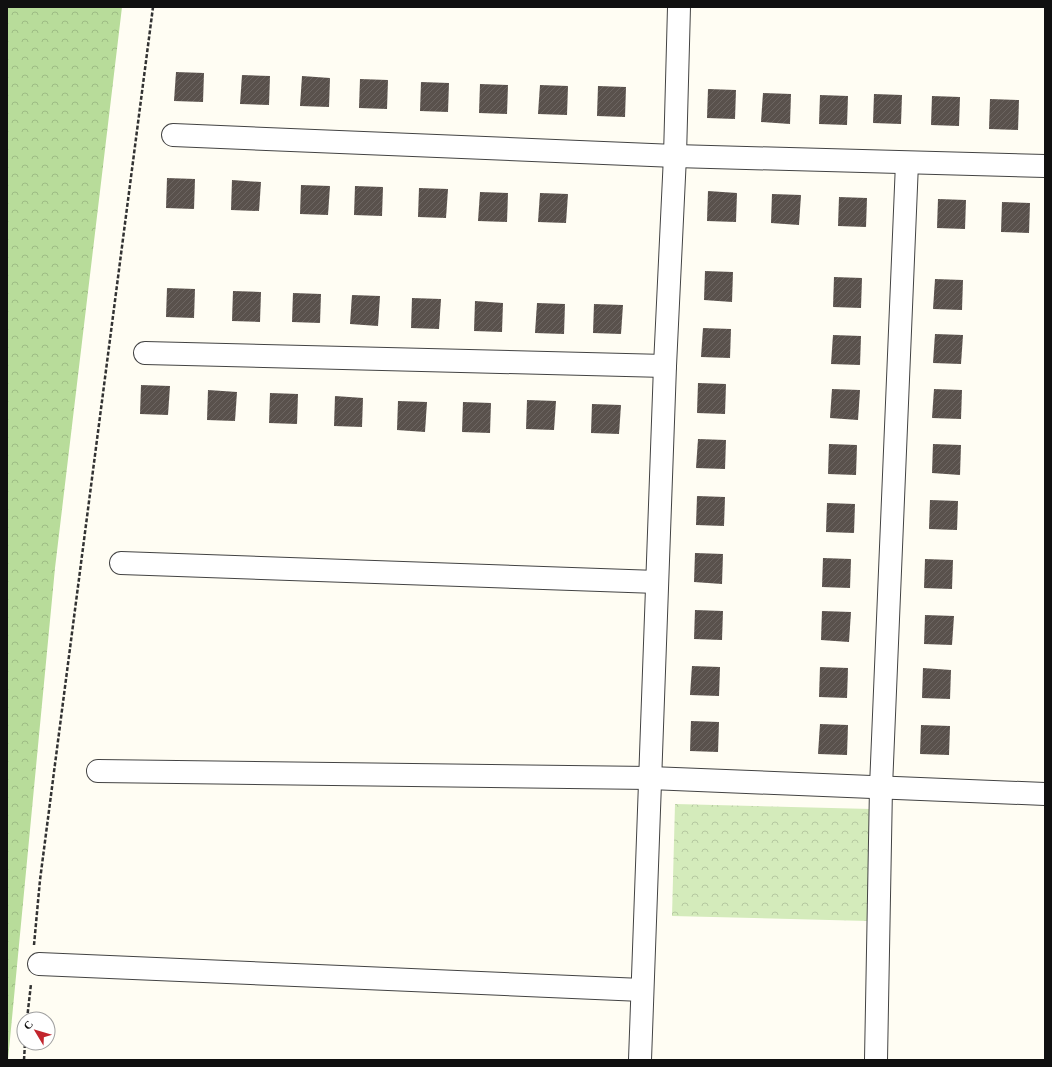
<svg xmlns="http://www.w3.org/2000/svg" width="1052" height="1067" viewBox="0 0 1052 1067" font-family="'Crimson Pro',serif">
<defs>
<pattern id="forest-crowns" width="20" height="18" patternUnits="userSpaceOnUse"><rect width="20" height="18" fill="#b8dc9a"/><path d="M2 6a3 3 0 1 1 6 0M12 15a3 3 0 1 1 6 0" fill="none" stroke="#9dbc84"/></pattern>
<pattern id="park-crowns" width="20" height="18" patternUnits="userSpaceOnUse"><rect width="20" height="18" fill="#d4ebbb"/><path d="M2 6a3 3 0 1 1 6 0M12 15a3 3 0 1 1 6 0" fill="none" stroke="#b5c8a0"/></pattern>
<pattern id="building-hatch" width="6" height="6" patternUnits="userSpaceOnUse"><rect width="6" height="6" fill="#59514c"/><path d="M-1 1l2-2M0 6l6-6M5 7l2-2" fill="none" stroke="#6c6561"/></pattern>
</defs>
<rect width="100%" height="100%" fill="#fffdf3"/>
<polygon fill="url(#forest-crowns)" points="7,7 122,7 55,568 8,1060"/>
<polygon fill="url(#park-crowns)" points="675,804 871,809 868,921 672,916"/>
<g fill="url(#building-hatch)">
<polygon points="176,72 204,73 203,102 174,101"/>
<polygon points="242,75 270,76 269,105 240,104"/>
<polygon points="302,76 330,78 329,107 300,106"/>
<polygon points="360,79 388,80 387,109 359,108"/>
<polygon points="421,82 449,83 448,112 420,111"/>
<polygon points="480,84 508,85 507,114 479,113"/>
<polygon points="540,85 568,86 567,115 538,114"/>
<polygon points="598,86 626,87 625,117 597,116"/>
<polygon points="708,89 736,90 735,119 707,118"/>
<polygon points="763,93 791,94 790,124 761,122"/>
<polygon points="874,94 902,95 901,124 873,123"/>
<polygon points="820,95 848,96 847,125 819,124"/>
<polygon points="932,96 960,97 959,126 931,125"/>
<polygon points="990,99 1019,100 1018,130 989,129"/>
<polygon points="167,178 195,179 194,209 166,208"/>
<polygon points="232,180 261,182 259,211 231,210"/>
<polygon points="301,185 330,186 328,215 300,214"/>
<polygon points="355,186 383,187 382,216 354,215"/>
<polygon points="419,188 448,189 446,218 418,217"/>
<polygon points="708,191 737,193 736,222 707,221"/>
<polygon points="480,192 508,193 507,222 478,221"/>
<polygon points="540,193 568,194 566,223 538,222"/>
<polygon points="772,194 801,195 799,225 771,223"/>
<polygon points="839,197 867,198 866,227 838,226"/>
<polygon points="938,199 966,200 965,229 937,228"/>
<polygon points="1002,202 1030,203 1029,233 1001,232"/>
<polygon points="705,271 733,272 732,302 704,300"/>
<polygon points="834,277 862,278 861,308 833,307"/>
<polygon points="935,279 963,280 962,310 933,309"/>
<polygon points="167,288 195,289 194,318 166,317"/>
<polygon points="233,291 261,292 260,322 232,321"/>
<polygon points="293,293 321,294 320,323 292,322"/>
<polygon points="352,295 380,296 378,326 350,324"/>
<polygon points="412,298 441,299 439,329 411,328"/>
<polygon points="475,301 503,303 502,332 474,331"/>
<polygon points="537,303 565,304 564,334 535,333"/>
<polygon points="594,304 623,305 621,334 593,333"/>
<polygon points="703,328 731,329 730,358 701,357"/>
<polygon points="935,334 963,335 961,364 933,363"/>
<polygon points="833,335 861,336 860,365 831,364"/>
<polygon points="698,383 726,384 725,414 697,413"/>
<polygon points="141,385 170,386 168,415 140,414"/>
<polygon points="832,389 860,390 858,420 830,418"/>
<polygon points="934,389 962,390 961,419 932,418"/>
<polygon points="208,390 237,392 235,421 207,420"/>
<polygon points="270,393 298,394 297,424 269,423"/>
<polygon points="335,396 363,398 362,427 334,426"/>
<polygon points="527,400 556,401 554,430 526,429"/>
<polygon points="398,401 427,402 425,432 397,430"/>
<polygon points="463,402 491,403 490,433 462,432"/>
<polygon points="592,404 621,405 619,434 591,433"/>
<polygon points="698,439 726,440 725,469 696,468"/>
<polygon points="829,444 857,445 856,475 828,474"/>
<polygon points="933,444 961,445 960,475 932,473"/>
<polygon points="697,496 725,497 724,526 696,525"/>
<polygon points="930,500 958,501 957,530 929,529"/>
<polygon points="827,503 855,504 854,533 826,532"/>
<polygon points="695,553 723,554 722,584 694,582"/>
<polygon points="823,558 851,559 850,588 822,587"/>
<polygon points="925,559 953,560 952,589 924,588"/>
<polygon points="695,610 723,611 722,640 694,639"/>
<polygon points="822,611 851,612 849,642 821,640"/>
<polygon points="925,615 954,616 952,645 924,644"/>
<polygon points="692,666 720,667 719,696 690,695"/>
<polygon points="820,667 848,668 847,698 819,697"/>
<polygon points="923,668 951,670 950,699 922,698"/>
<polygon points="691,721 719,722 718,752 690,751"/>
<polygon points="820,724 848,725 847,755 818,754"/>
<polygon points="921,725 950,726 949,755 920,754"/>
</g>
<g fill="none" stroke-linecap="round" stroke-linejoin="round">
<defs>
<g id="minor">
<polyline points="173,135 675,156 1045,166"/>
<polyline points="145,353 665,366"/>
<polyline points="121,563 657,582"/>
<polyline points="98,771 650,778 1045,794"/>
<polyline points="39,964 642,990"/>
<polyline points="640,1060 665,366 675,156 679,7"/>
<polyline points="876,1060 881,787 907,163"/>
</g>
</defs>
<use href="#minor" stroke="#434343" stroke-width="24"/>
<g stroke="#323232" stroke-width="2.5" stroke-dasharray="4 2" stroke-linecap="butt">
<polyline points="34,945 40,880 153,7"/>
<polyline points="27,1019 31,984"/>
<polyline points="24,1060 25,1043"/>
</g>
<use href="#minor" stroke="#fff" stroke-width="22"/>
</g>
<rect width="1052" height="1067" fill="none" stroke="#101010" stroke-width="16"/>
<g transform="translate(36 1031) rotate(308)"><circle r="19" fill="#ffffff" stroke="#9f9f9f"/>
<path d="M0-3L7 15L0 10L-7 15Z" fill="#c2252d"/>
<text y="-6" font-size="11" font-weight="bold" text-anchor="middle" fill="#101010">С</text>
</g>
</svg>
